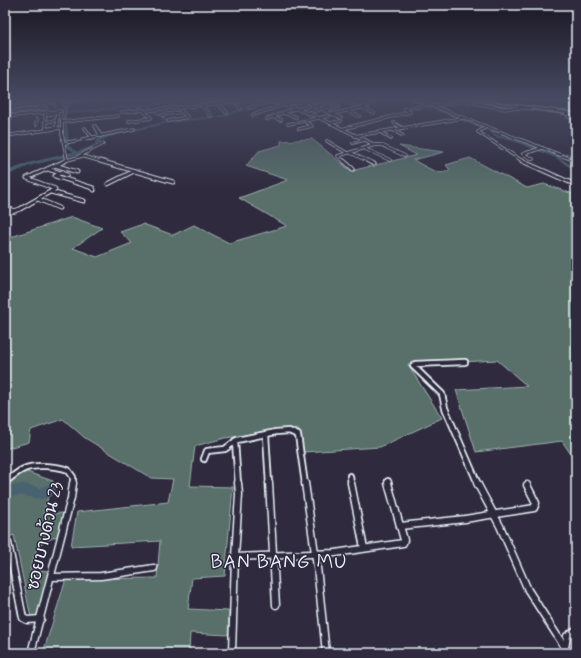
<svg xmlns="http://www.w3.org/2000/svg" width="581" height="658" viewBox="0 0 581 658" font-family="Mynerve,'Playpen Sans Thai',sans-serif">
<rect width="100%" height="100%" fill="#2f2a3d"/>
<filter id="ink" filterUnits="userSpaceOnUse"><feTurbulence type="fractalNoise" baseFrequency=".025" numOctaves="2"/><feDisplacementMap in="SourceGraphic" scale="8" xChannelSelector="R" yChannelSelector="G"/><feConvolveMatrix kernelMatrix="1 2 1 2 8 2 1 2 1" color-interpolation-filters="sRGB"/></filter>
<g filter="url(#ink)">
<g fill="#586f69" stroke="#a0b0b0">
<polygon points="312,139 351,171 417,155 399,146 444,152 413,160 430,169 441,173 450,170 446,165 470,158 527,188 544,184 576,195 576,462 562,441 476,452 456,390 527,386 497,360 408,365 442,418 380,447 304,452 298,428 225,438 195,446 190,486 233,487 225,576 192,578 188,609 229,611 228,635 190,633 189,653 43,653 66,579 157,578 160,541 71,546 77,512 168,502 173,479 151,478 85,438 63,419 31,430 29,442 5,449 5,239 72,217 102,228 73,248 97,257 132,243 120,232 143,224 173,235 194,225 229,243 287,226 239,198 288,180 246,166 259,151 281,145 281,141"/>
<polygon points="24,471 53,481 43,514 63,513 59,535 38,545 30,569 49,571 40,618 31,618 14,535 5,539 5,486"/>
</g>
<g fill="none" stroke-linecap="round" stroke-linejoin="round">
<polyline stroke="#899ba6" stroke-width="1" points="147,105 168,122"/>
<g fill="#496270" fill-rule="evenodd">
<polygon points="275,99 278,99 266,103 265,102"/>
<polygon points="409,99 412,99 492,130 497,135 518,140 556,155 576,152 576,154 559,157 571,165 576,165 576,167 569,167 556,158 516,142 495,137 490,132 409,100"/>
<polygon points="181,101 182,103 64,114 63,115 67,121 69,146 77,152 94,145 98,139 107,135 168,121 223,115 253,105 255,106 223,117 168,123 109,137 100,141 96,147 77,154 65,146 65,121 61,115 66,107 63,103 65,103 68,107 65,112"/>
</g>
<g fill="#496270" fill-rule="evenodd">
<polygon points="77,151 80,153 79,154 32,165 5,176 5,172 28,163"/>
<path d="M23,484L41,488L49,484L54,486L56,490C49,504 36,497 24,496C18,495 11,497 5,498V486Z"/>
</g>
<defs>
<g id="street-far3">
<polyline points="62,99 65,107 62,120 62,134 67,160 62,162"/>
<polyline points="98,99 98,101"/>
<path d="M259,99C301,106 337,126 375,145"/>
<polyline points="300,99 341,118"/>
<polyline points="363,99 374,103"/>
<polyline points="415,99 576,161"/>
<polyline points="186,100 200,99"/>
<polyline points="341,100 355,106"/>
<polyline points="234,101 241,109"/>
<polyline points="17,102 35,99"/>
<polyline points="62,102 82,99"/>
<polyline points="278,102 288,99"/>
<polyline points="307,102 323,99"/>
<polyline points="218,103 227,113"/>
<polyline points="37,104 52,102 55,105"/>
<polyline points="202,105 211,116"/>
<polyline points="315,106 347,99"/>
<polyline points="434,106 465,101 506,109"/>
<polyline points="16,107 37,105"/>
<polyline points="249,108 272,101"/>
<polyline points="362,108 374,113"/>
<polyline points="506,108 530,108"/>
<polyline points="298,109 309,106"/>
<polyline points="144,111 259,99"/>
<polyline points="325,111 338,107"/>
<polyline points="347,111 359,116"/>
<polyline points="13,112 46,108"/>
<polyline points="122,112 142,110"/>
<polygon points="57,113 57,127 46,129 45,115"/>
<polyline points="284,113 296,117"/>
<polyline points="306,113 319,110"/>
<polyline points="332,114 369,106"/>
<polyline points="566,114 571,114 568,117 576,119"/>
<polyline points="162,115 182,112"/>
<polyline points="253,115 286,104 300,102"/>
<polyline points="12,116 60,111"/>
<polyline points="5,117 14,99"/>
<polyline points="272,117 281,120"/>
<polyline points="5,119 7,121 7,135"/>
<polyline points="267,119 296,108"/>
<polyline points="129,121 151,118 140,107"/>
<polyline points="168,121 187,117 178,107"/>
<polyline points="45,122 58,120"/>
<polyline points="62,122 118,116"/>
<polyline points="330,123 341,121"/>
<polyline points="394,123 402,128"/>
<polyline points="288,124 329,116"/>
<polyline points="36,125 37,119"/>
<polyline points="95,126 101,136"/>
<polyline points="486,127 478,132 524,162"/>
<polyline points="85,128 92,138"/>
<polyline points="299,129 312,126 304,121"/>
<polyline points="342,129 410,112 404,109 428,105"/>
<polyline points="393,130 403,136"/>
<polyline points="379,131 391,139"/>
<polyline points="5,136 61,128"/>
<polyline points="355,136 463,118"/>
<polyline points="327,141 347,153"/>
<polyline points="64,143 134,129"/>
<polyline points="353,143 364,140"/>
<polyline points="375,145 381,145 405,156"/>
<polyline points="365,149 390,160"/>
<polyline points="351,153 370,162"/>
<polyline points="79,156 103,144"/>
<polyline points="533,159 523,154 542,148"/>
<polyline points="67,160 82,156 103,162"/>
<polyline points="345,162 338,156 375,145"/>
</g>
<g id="street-far2">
<polyline points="100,161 173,182"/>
<polyline points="344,161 353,169"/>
<polyline points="368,161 374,164"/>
<polyline points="522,161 576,185"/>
<polyline points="55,165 77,172"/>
<polyline points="48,169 67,175"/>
<polyline points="60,173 55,176 93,188 94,190"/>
<polyline points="108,184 134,171"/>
<polyline points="51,192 84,201"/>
<polyline points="38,199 59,208"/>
<polyline points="5,207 15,211"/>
<polyline points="5,214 20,209 55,189 27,178 65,161"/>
</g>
<g id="street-far1">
<polyline points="465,362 415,364 413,366 442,394 445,408 478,484"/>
<polyline points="266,435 269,484"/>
<polyline points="235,441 238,484"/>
<polyline points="204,459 207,451 225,449 237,440 276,432 289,431 298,435 305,484"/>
<polyline points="350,476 351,484"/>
<polyline points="388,481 389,484"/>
<path d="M5,482C11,478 17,472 24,469C35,464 57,466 68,470L73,477V484"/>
</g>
<g id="street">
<polyline points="269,483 276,605"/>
<polyline points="305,483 317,567 326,653"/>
<polyline points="351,483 364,548"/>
<polyline points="477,483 500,526 528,590 565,648"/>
<polyline points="400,526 465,519 534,508 536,503 527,485"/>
<polyline points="8,543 23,618 27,620 41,619"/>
<polyline points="235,557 335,553 403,543 404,540 388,483"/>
<polyline points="51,577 101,576 154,568"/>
<polyline points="31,653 71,498 73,483"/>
<polyline points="232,653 235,557 239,494 238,483"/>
<polyline points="567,653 565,648 567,636 576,630"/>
</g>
<polygon id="highway" points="461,99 470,99 576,113 576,115"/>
</defs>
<use href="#street-far3" stroke="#e8f1f8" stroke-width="3.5"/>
<use href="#street-far2" stroke="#e8f1f8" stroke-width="5"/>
<use href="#street-far1" stroke="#e8f1f8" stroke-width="8"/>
<use href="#street" stroke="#e8f1f8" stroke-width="9"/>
<use href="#highway" stroke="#e8f1f8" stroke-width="3"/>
<use href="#street-far3" stroke="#2f2a3d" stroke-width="2"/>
<use href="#street-far2" stroke="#2f2a3d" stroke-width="3"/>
<use href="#street-far1" stroke="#2f2a3d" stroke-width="4.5"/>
<use href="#street" stroke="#2f2a3d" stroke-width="6"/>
<use href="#highway" fill="#2f2a3d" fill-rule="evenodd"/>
</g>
</g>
<linearGradient id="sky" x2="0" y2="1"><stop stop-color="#1a1722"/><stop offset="0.52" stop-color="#474a62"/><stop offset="1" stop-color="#474a62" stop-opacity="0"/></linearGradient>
<rect width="581" height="191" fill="url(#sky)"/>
<g text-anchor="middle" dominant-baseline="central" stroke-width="3" stroke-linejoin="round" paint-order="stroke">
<g font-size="17" fill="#e8f1f8" stroke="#2f2a3d">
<text transform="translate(45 536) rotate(-77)">ซอยบางด้วน 23</text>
</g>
<g font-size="19" letter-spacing="1" fill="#e8f1f8" stroke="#2f2a3d">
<text x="279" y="562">BAN BANG MU</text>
</g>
</g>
<rect width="581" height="658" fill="none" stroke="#2f2a3d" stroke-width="20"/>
<rect x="10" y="10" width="561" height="638" fill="none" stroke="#e8f1f8" stroke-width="1.5" filter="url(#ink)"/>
</svg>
